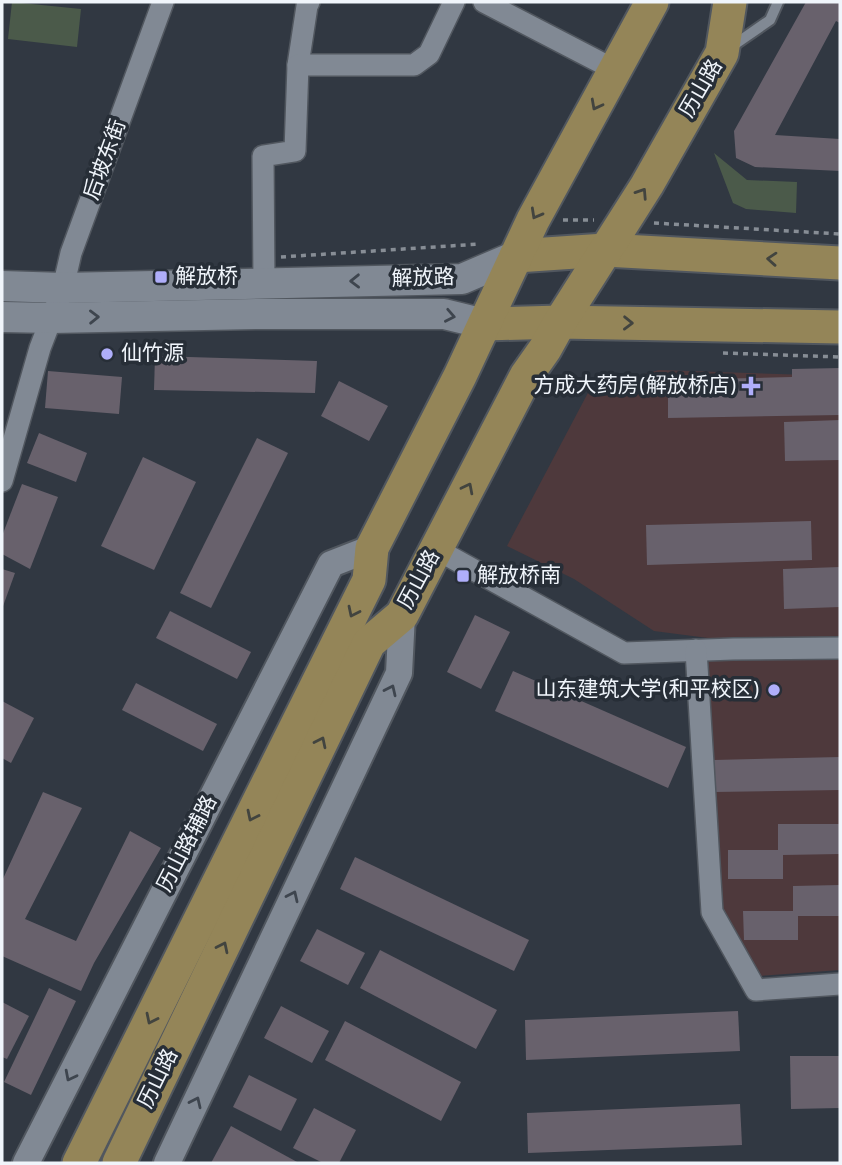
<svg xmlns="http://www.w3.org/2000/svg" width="842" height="1165" viewBox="0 0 842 1165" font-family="Overpass,'Noto Sans SC',sans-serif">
<rect width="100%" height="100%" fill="#313842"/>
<polygon fill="#4e393c" points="659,370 840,376 840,970 759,976 721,906 707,742 708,638 654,631 574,579 507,546 590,389"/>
<g fill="#4b5a4a">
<polygon points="12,2 81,9 77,47 8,39"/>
<polygon points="714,153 747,180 797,182 796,213 746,209 733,203"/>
</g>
<g fill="#68616c">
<polygon points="806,2 840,2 840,23 836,21 775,135 840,139 840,171 755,167 736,158 734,131"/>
<polygon points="155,356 317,361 315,393 154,390"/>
<polygon points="840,368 840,415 668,418 668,380 792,377 792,369"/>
<polygon points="48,371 122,377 119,414 45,408"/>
<polygon points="339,381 388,406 369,441 321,416"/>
<polygon points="840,420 840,460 785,461 784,422"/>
<polygon points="39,433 87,453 76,482 27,463"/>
<polygon points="257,438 288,453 211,608 180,593"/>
<polygon points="143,457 196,482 154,570 101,546"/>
<polygon points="22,484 58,497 30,569 2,554 2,536"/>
<polygon points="811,521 812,560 647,565 646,525"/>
<polygon points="840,567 840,607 784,609 783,569"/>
<polygon points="2,569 15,573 2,609"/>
<polygon points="170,611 251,652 237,679 156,638"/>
<polygon points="475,615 510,632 481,689 447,672"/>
<polygon points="513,671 686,747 668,788 495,711"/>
<polygon points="136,683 217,724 203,751 122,710"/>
<polygon points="2,701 34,718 11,763 2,758"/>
<polygon points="840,757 840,790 714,792 714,760"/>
<polygon points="43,792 82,808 25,919 76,941 130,831 161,848 94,963 81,991 2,956 2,881"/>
<polygon points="778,824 840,824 840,854 783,855 783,879 728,879 728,850 778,850"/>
<polygon points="355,857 529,940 514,971 340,889"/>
<polygon points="840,885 840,916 798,916 798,940 744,940 743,911 793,911 793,886"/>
<polygon points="317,929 365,953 348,985 300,961"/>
<polygon points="380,950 497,1010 476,1049 360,988"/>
<polygon points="49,988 76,1001 31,1095 4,1082"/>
<polygon points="2,1002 29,1016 7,1059 2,1057"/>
<polygon points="281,1006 329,1031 312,1063 264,1038"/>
<polygon points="738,1011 740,1051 526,1060 525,1020"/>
<polygon points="345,1021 461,1082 441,1121 325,1060"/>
<polygon points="790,1056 840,1056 840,1108 791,1109"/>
<polygon points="249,1075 297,1099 281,1131 233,1107"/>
<polygon points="740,1104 742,1145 528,1153 527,1113"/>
<polygon points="314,1108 356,1130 339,1163 323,1163 293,1148"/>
<polygon points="231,1126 299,1163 211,1163"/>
</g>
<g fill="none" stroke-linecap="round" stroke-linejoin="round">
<defs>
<polyline id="service" points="731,47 770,20 778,2"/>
<g id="minor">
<polyline points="484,2 615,70"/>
<polyline points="298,65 307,6 309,2"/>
<polyline points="264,283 263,156 295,151 298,65 414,65 429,54 454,2"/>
<polyline points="2,481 40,348 63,288 71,253 163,2"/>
<polyline points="436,549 624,653 733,649 840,648"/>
<polyline points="696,650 712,912 756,990 840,984"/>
</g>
<g id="tertiary">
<polyline points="26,1163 331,564 372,548"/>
<polyline points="167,1163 399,673 402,615"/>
</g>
<g id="secondary">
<polyline points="2,286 63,288 462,279 516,256"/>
<polyline points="2,317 52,318 259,314 444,314 485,324"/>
</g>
<g id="primary">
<polyline points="516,256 605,250 840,263"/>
<polyline points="485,324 560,322 840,327"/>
<polyline points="79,1163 369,580 372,548 460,376 533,220 652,2"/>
<polyline points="119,1163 369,643 402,615 526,376 545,349 560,322 647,185 722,53 730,2"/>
</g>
</defs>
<use href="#service" stroke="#51575f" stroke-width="14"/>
<use href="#minor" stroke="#51575f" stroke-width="24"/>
<use href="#tertiary" stroke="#51575f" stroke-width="30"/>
<use href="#secondary" stroke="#51575f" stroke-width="33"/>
<use href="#primary" stroke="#51575f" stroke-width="37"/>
<g stroke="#878d95" stroke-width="3.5" stroke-dasharray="5 5" stroke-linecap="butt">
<polyline points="563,220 594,220"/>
<polyline points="654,223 840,234"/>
<polyline points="281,257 480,244"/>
<polyline points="723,353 840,357"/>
</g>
<use href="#service" stroke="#818994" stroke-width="10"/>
<use href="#minor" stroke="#818994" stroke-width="21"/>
<use href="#tertiary" stroke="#818994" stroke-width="26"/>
<use href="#secondary" stroke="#818994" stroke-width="30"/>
<use href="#primary" stroke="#948558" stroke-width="33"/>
</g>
<defs><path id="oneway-chevron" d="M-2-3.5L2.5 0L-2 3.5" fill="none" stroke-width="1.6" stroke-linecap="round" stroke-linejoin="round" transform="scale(1.75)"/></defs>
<g stroke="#42443f">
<use href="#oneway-chevron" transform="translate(596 105) rotate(118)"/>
<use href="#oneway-chevron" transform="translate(642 193) rotate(-57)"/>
<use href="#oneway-chevron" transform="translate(536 214) rotate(119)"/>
<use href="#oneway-chevron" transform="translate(772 259) rotate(-176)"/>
<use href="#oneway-chevron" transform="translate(628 323) rotate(1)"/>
<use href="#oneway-chevron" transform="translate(468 488) rotate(-63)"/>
<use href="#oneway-chevron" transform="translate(353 612) rotate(116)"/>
<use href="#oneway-chevron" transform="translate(321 742) rotate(-64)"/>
<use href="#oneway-chevron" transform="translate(252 816) rotate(116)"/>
<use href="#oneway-chevron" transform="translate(223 947) rotate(-64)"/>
<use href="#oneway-chevron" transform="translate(151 1019) rotate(116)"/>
</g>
<g stroke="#3e454e">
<use href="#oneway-chevron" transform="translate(355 281) rotate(179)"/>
<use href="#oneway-chevron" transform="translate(450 316) rotate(11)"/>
<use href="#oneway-chevron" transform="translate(94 317) rotate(-1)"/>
<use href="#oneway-chevron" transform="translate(391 690) rotate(-65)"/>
<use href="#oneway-chevron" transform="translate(293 896) rotate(-65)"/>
<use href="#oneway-chevron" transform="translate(70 1076) rotate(117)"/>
<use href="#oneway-chevron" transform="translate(196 1102) rotate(-65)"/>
</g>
<g fill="#afaefa" stroke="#272e37" stroke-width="2.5">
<rect x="154" y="270" width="14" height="14" rx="3.5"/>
<circle cx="107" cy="354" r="7"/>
<path d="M747.5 375.5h7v7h7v7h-7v7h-7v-7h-7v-7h7z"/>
<rect x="456" y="569" width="14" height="14" rx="3.5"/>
<circle cx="774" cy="690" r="7"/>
</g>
<g text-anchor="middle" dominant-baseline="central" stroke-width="7" stroke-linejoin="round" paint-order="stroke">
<g font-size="21" fill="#f0f5fb" stroke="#272e37">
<text transform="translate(702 89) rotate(-60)">历山路</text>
<text transform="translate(106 160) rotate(-70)">后坡东街</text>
<text transform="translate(423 279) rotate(-2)">解放路</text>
<text transform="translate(420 580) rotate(-62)">历山路</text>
<text transform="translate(188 844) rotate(-63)">历山路辅路</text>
<text transform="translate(159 1079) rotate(-64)">历山路</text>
</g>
<g font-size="21" fill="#f0f5fb" stroke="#272e37" text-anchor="start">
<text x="175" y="277">解放桥</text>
<text x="121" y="354">仙竹源</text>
<text x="737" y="386" text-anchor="end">方成大药房(解放桥店)</text>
<text x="477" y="576">解放桥南</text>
<text x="760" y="690" text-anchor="end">山东建筑大学(和平校区)</text>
</g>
</g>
<rect width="842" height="1165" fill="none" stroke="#f0f5fb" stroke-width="7"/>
</svg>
